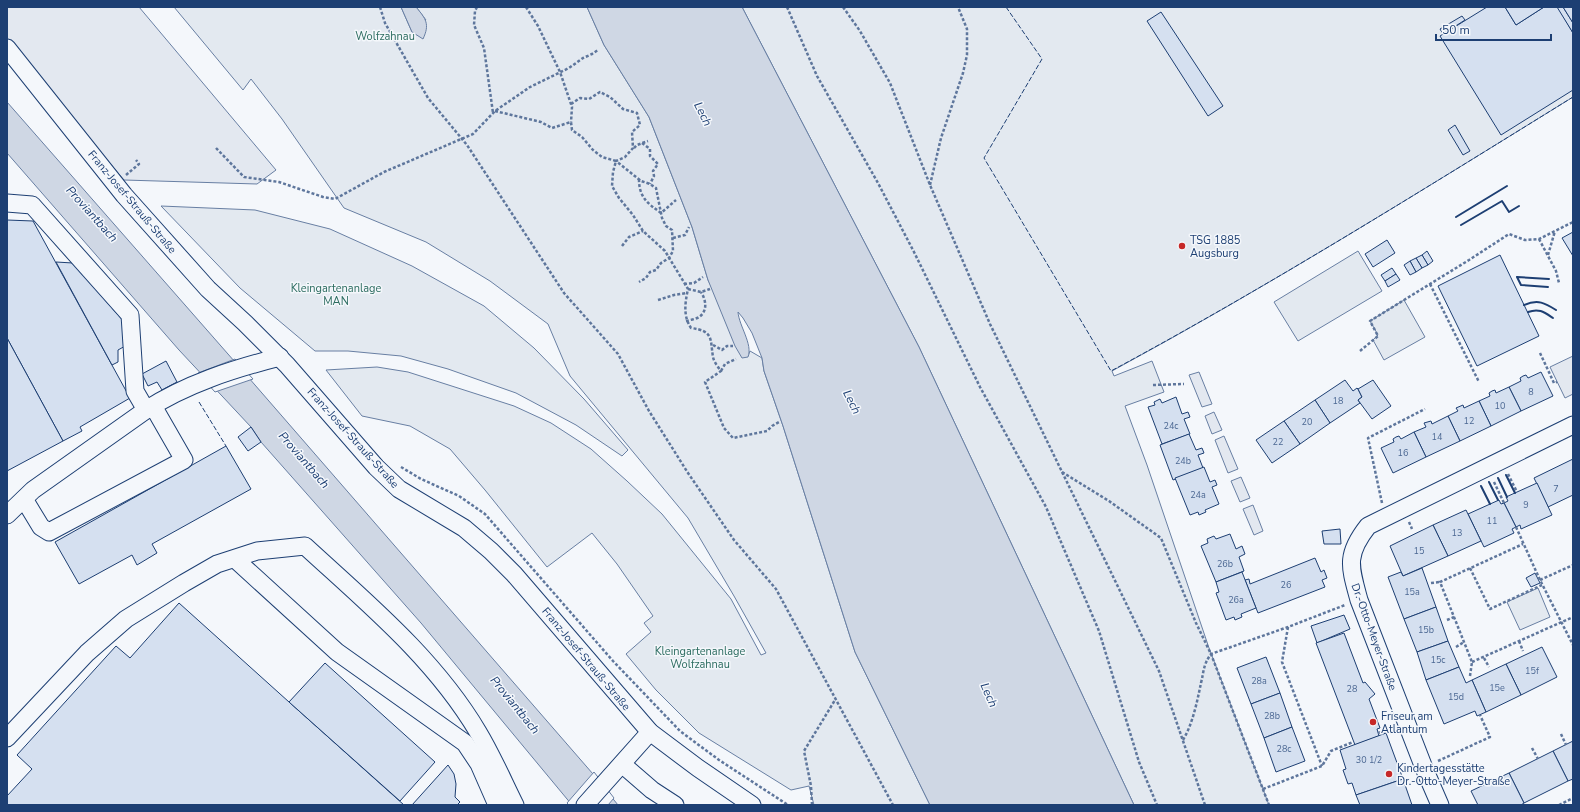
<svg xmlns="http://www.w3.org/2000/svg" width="1580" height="812" viewBox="0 0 1580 812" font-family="'Nunito Sans',sans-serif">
<rect width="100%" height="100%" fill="#f4f7fb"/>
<g fill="#e3e9f0" stroke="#687fa3">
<polygon points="174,7 401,7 412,32 426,20 416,7 587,7 604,45 649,117 692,227 708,280 748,356 750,351 762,358 764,371 783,426 855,652 930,805 814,805 809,786 791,790 699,733 656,690 626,654 651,632 644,623 653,616 617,564 592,533 547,567 485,490 450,449 410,426 362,416 326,370 377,367 408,372 514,406 551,423 591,449 627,481 662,514 731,599 761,655 766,653 734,596 688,518 570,376 548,324 490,281 426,242 344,208 282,119 251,79 243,90"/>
<path d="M742,7H1573V97C1421,191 1269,286 1112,371L1114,376L1152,361L1164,392L1125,406L1147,465L1209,648L1269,805H1134L919,347Z"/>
<polygon points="161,206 255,210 330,229 412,266 484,306 534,348 584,399 628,450 622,456 576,425 516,393 448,369 401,356 348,351 315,351 240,288"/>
<polygon points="1358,251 1382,291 1298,341 1274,302"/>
<polygon points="1404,300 1425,337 1384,360 1373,340 1378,335 1370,321"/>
<polygon points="1538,588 1550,617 1520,630 1507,602"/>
</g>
<g fill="#e3e8f0" stroke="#687fa3">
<polygon points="7,7 139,7 276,170 257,184 124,180 7,42"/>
<polygon points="1573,356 1573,394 1565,398 1550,367"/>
<polygon points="1199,372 1212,404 1202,407 1189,375"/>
<polygon points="1214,412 1222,430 1212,434 1205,416"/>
<polygon points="1224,436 1238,469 1228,473 1215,440"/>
<polygon points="1241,477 1250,498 1240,502 1231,481"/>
<polygon points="1253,505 1263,531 1254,535 1243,509"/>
</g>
<g fill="#cfd7e4" stroke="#687fa3">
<path d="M401,7H416C426,19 430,24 423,39L412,32Z"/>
<path d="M587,7H742L919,347L1134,805H930L855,652L783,426L764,371L762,358L752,333L743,318L738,312C739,326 753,344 748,357L742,358L735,346L708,280L692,227L649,117L604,45Z"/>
<polygon points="7,102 235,362 593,774 618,805 572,805 421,623 261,442 251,427 179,350 7,153"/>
</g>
<g fill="#f4f7fb" stroke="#687fa3">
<polygon points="235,359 253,379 215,392 198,373"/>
<polygon points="594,772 614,798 608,805 569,805 567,803"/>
</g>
<g fill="#d5e0f0" stroke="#1d3f73">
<polygon points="1487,7 1505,7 1516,25 1544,7 1558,7 1573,33 1573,90 1501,135 1440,36"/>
<polygon points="1505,7 1544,7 1516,25"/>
<polygon points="1557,7 1563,7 1573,23 1573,33"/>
<polygon points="1563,7 1573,7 1573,23"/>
<polygon points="1161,12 1223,106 1208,116 1147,21"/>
<polygon points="1462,16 1465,20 1443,34 1440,29"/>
<polygon points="1455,125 1470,151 1463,155 1448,130"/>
<polygon points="7,220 33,221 130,398 80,427 82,431 63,441 7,338"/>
<polygon points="1573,232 1573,256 1562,238"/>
<polygon points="1387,240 1395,253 1373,267 1365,254"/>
<polygon points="1427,251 1433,261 1428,265 1422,255"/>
<polygon points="1422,255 1428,265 1422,268 1416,258"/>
<polygon points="1500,255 1539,336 1477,366 1438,286"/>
<polygon points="1416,258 1422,268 1416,272 1410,261"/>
<polygon points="1410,261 1416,272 1410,275 1404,265"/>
<polygon points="56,262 73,263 125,323 127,345 118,350 118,362 112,365"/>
<polygon points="1392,268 1396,274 1385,281 1381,275"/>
<polygon points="1396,274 1400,280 1388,287 1385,281"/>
<polygon points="7,338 63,441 7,471"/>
<polygon points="166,361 177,382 162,390 157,382 148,386 142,374"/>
<polygon points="1541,372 1553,396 1521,411 1509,387 1521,381 1520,378 1523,376 1526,375 1528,378"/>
<polygon points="1345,380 1353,391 1357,388 1358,389 1362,397 1358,400 1360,403 1330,423 1315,400"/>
<polygon points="1373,380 1391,406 1372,419 1358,400 1362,397 1358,389"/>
<polygon points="1509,387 1521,411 1491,426 1479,401 1490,396 1489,393 1492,391 1495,390 1496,393"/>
<polygon points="1176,397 1182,414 1188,412 1190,417 1184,419 1190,434 1162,444 1148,407 1155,405 1154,402 1160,399 1162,403"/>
<polygon points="1315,400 1330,423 1300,444 1284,421"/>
<polygon points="1479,401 1491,426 1460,441 1448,416 1458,411 1456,408 1463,405 1464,408"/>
<polygon points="1448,416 1460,441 1426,457 1414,432 1426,427 1424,423 1431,421 1432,424"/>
<polygon points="1284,421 1300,444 1272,463 1256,440"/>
<polygon points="251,427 261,442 248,451 238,437"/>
<polygon points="1414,432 1426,457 1393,473 1381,448 1394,442 1393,439 1396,437 1399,436 1401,439"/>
<polygon points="1189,434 1196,450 1202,448 1204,453 1198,455 1203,468 1173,480 1160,445"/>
<polygon points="226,446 251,489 152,544 157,553 137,565 132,555 79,584 55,542"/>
<polygon points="1573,459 1573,495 1548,507 1534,478"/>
<polygon points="1204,467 1210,482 1215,480 1217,485 1212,487 1219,504 1205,510 1206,512 1199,515 1198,512 1190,515 1175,478"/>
<polygon points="1537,483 1552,515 1521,529 1520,525 1516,527 1504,503 1508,501 1506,497"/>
<polygon points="1499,500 1501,504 1504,503 1516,527 1512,529 1514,533 1484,547 1468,514"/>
<polygon points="1466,510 1481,541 1448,556 1433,525"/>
<polygon points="1433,525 1448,556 1403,576 1390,546"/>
<polygon points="1340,529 1341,544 1324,544 1322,531"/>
<polygon points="1230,534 1236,549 1242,546 1245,554 1239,557 1244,571 1216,582 1201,546 1208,543 1207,539 1214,536 1216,539"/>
<polygon points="1315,558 1321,572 1324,570 1327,578 1322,580 1325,587 1258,613 1245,580 1249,579 1250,584"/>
<polygon points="1422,568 1436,607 1404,619 1388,577 1401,572 1403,576"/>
<polygon points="1242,572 1256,608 1241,614 1242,617 1235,620 1234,617 1226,620 1216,593 1219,592 1216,582"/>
<polygon points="1535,573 1540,583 1531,587 1526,578"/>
<polygon points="179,603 289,702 404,805 7,805 7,796 32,769 17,755 116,646 130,658"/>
<polygon points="1436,607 1448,641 1417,652 1404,619"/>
<polygon points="1344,615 1350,629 1317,643 1311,626"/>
<polygon points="1344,633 1363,683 1365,682 1375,694 1369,699 1380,728 1377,729 1379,736 1355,745 1316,643"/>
<polygon points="1448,641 1459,667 1426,680 1417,652"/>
<polygon points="1542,647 1557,677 1521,695 1506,664"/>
<polygon points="1266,657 1280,693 1251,704 1237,668"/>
<polygon points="325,663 435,762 400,801 289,702"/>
<polygon points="1506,664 1521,695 1486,712 1472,680"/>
<polygon points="1459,667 1466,683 1472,680 1486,712 1477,716 1475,711 1444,724 1426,680"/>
<polygon points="1280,693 1292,727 1264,738 1251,704"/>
<polygon points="1292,727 1305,761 1276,772 1264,738"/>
<polygon points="1386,733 1403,779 1356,795 1352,783 1348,784 1343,770 1346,769 1340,750"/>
<polygon points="1573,741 1573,779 1568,781 1553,751"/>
<polygon points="1553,751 1568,781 1524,803 1509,773"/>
<polygon points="448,765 454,774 456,784 455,797 460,802 457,805 412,805"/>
<polygon points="1509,773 1524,803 1521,805 1478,805 1471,791"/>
<polygon points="1403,779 1412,805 1360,805 1356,795"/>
</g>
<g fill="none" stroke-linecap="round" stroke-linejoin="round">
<defs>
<g id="minor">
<polyline points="7,48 124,195 208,289 245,323 287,365 376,467 399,489 464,528 491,551 514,574 650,732 698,768 752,805"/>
<polyline points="7,203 32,205 130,315 135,391 146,410"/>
<polyline points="24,499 41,527 49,532 184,460 153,406"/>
<path d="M7,515L33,490L146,410C186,384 233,369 280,357"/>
<polyline points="235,559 337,652 465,743 479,764 497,805"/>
<path d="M7,738L87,653L126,619L184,583L217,564L257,551L305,546C367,603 434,658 478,732C492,755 503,781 515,805"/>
<polyline points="622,764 652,790 675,805"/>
<polyline points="585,805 650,732"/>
<path d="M1440,805L1424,768L1359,600C1350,567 1345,555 1368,526L1573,425"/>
</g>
</defs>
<use href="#minor" stroke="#1d3f73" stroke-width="19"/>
<g stroke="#5e769c" stroke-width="2.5" stroke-dasharray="3 2" stroke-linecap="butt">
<polyline points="380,7 385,23 428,98 467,145 564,293 618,354 649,411 688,473 734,540 776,589 893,805"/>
<polyline points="477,7 475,11 474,25 484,48 493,113"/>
<polyline points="526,7 538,26 560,72 572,107 571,122"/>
<polyline points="787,7 817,76 878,183 914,252 980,387 1046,507 1099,631 1139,762 1157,805"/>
<polyline points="843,7 860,31 890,83 930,185 990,324 1159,671 1205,805"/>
<polyline points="571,104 580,98 589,99 600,92 610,97 623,109 637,113 640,125 632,132 633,148 625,157 616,161 641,181 650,184 656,188 662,218 666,226 672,230 673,251 669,258 661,263 656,270 650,272 646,278 639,282"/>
<path d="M495,111L541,122L552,128L571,122L572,130L582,137L593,150L602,157L616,161L613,172L612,186L619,198L633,215L643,231L665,251L688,289C685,303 683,316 691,328C714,331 710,339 713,357C714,362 718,367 721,371L705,382L724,428L733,438L767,431L772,426L779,422"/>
<polyline points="642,143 650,149 650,156 658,164 653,171 654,176 650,184"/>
<polyline points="216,148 244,177 279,182 323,197 335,199 384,172 473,134 495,111 530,87 569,68 583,58 592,54 598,50"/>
<polyline points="634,148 637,145 648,141"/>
<polyline points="126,175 139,164 136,160"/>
<path d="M639,179C639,197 647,203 661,213L676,200"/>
<polyline points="930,185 941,138 963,73 967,55 967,29 958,7"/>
<polyline points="673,238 685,235 689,227"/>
<polyline points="1539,239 1556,271 1559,283"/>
<polyline points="622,246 629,237 643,231"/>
<polyline points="1548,255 1555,231"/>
<polyline points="684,284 694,283 703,277"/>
<polyline points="1430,284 1479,382"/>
<polyline points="688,289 701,292 710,289"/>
<polyline points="658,300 674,295 687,293"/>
<path d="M686,321C690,320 696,319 699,317C708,311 706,300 701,292"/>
<polyline points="713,345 722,350 727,346 733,346"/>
<polyline points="1360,351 1378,336 1370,321 1469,260 1509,234 1525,240 1539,239 1573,222"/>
<polyline points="1540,353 1554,383 1557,382"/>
<polyline points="721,371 725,364 736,359"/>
<polyline points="1153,385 1184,384"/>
<polyline points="401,467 421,479 459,496 485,514 613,661 680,731 719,760 788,805"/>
<polyline points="1062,472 1109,501 1161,538 1196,623 1211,654 1269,805"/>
<polyline points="1508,474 1517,492"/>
<polyline points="1494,482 1504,503"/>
<polyline points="1382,503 1368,438 1425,409"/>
<polyline points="1409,522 1412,529"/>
<polyline points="1516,527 1540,580 1573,645"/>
<polyline points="1470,568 1490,609 1542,585"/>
<polyline points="1540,580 1573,565"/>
<polyline points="1431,583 1440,582"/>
<polyline points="1447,620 1454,617"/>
<polyline points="1288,627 1282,662 1322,766"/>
<polyline points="1519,641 1523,651"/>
<polyline points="1456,647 1464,642"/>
<polyline points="1484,658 1489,667"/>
<polyline points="1472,662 1573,617"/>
<polyline points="1470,676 1472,662 1440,582 1523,544"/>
<polyline points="1378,733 1393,729"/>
<polyline points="1561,734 1566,745"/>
<path d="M1183,740C1193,723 1197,702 1201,683C1204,671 1203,665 1211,654L1288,627L1345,605"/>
<polyline points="1532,748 1538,759"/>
<polyline points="1438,761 1490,737 1480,715"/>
<polyline points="1263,789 1322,766 1331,751 1353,742"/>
<polyline points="812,805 811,786 804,751 835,700"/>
<polyline points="1559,805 1573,798"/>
</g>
<use href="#minor" stroke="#f4f7fb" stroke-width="17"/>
<g stroke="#1d3f73" stroke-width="1" stroke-dasharray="5 2" stroke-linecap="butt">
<path d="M1006,7L1042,59L984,158L1111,371C1269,286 1421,191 1573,97"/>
<polyline points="199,402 226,446"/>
</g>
<g stroke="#1d3f73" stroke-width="2">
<polyline points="1456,217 1507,186"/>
<polyline points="1461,225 1502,201 1509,212 1519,206"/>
<polyline points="1548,287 1521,285 1517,277 1549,279"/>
<path d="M1524,305C1538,299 1545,303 1556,310"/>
<path d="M1528,312C1539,308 1544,312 1553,318"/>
<polyline points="1506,475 1515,493"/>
<polyline points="1498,478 1507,497"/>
<polyline points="1489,482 1498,500"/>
<polyline points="1481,486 1490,504"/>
</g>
</g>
<g fill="#c62828" stroke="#f4f7fb" stroke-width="1.5">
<circle cx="1182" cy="246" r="4"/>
<circle cx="1373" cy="722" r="4"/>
<circle cx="1389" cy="774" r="4"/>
</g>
<g text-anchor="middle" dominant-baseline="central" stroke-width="3" stroke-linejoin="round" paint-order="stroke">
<g font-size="9" fill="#4b6792">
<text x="1531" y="392">8</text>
<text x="1338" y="401">18</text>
<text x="1500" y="406">10</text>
<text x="1469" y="421">12</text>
<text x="1307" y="422">20</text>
<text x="1171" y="426">24c</text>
<text x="1437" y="437">14</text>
<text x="1278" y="442">22</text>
<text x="1403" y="453">16</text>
<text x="1183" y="461">24b</text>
<text x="1556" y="489">7</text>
<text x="1198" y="495">24a</text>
<text x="1526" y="505">9</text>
<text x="1492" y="521">11</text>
<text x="1457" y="533">13</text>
<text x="1419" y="551">15</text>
<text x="1225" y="564">26b</text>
<text x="1286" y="585">26</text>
<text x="1412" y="592">15a</text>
<text x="1236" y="600">26a</text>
<text x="1426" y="630">15b</text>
<text x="1438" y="660">15c</text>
<text x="1532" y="671">15f</text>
<text x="1259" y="681">28a</text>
<text x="1497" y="688">15e</text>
<text x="1352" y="689">28</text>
<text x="1456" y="697">15d</text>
<text x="1272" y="716">28b</text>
<text x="1284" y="749">28c</text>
<text x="1369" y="760">30 1/2</text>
</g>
<g font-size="11" fill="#2c6c60" stroke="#f4f7fb">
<text x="385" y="36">Wolfzahnau</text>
<text x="336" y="288">Kleingartenanlage<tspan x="336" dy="13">MAN</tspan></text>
<text x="700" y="651">Kleingartenanlage<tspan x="700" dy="13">Wolfzahnau</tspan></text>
</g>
<g font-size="11" fill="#1d3f73" stroke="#f4f7fb">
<text transform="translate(132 202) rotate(50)">Franz-Josef-Strauß-Straße</text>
<text transform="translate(353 438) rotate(48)">Franz-Josef-Strauß-Straße</text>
<text transform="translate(1374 637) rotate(70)">Dr.-Otto-Meyer-Straße</text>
<text transform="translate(586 659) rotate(50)">Franz-Josef-Strauß-Straße</text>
</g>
<g font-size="11" fill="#1d3f73" stroke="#f4f7fb" text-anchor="start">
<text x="1190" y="240">TSG 1885<tspan x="1190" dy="13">Augsburg</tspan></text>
<text x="1381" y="716">Friseur am<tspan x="1381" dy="13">Atlantum</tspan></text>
<text x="1397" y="768">Kindertagesstätte<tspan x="1397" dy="13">Dr.-Otto-Meyer-Straße</tspan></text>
</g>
<g font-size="12" font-style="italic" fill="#1d3f73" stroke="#f4f7fb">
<text transform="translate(703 114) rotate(63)">Lech</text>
<text transform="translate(92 214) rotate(48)">Proviantbach</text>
<text transform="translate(852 402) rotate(63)">Lech</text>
<text transform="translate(304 460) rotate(49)">Proviantbach</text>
<text transform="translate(989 695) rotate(66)">Lech</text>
<text transform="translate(515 705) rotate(51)">Proviantbach</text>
</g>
</g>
<rect width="1580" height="812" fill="none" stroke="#1d3f73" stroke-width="16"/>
<path d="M1436 34v6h115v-6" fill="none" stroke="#1d3f73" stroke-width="2"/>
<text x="1442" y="34" font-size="12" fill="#1d3f73" stroke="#f4f7fb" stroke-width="3" paint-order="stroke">50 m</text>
</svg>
